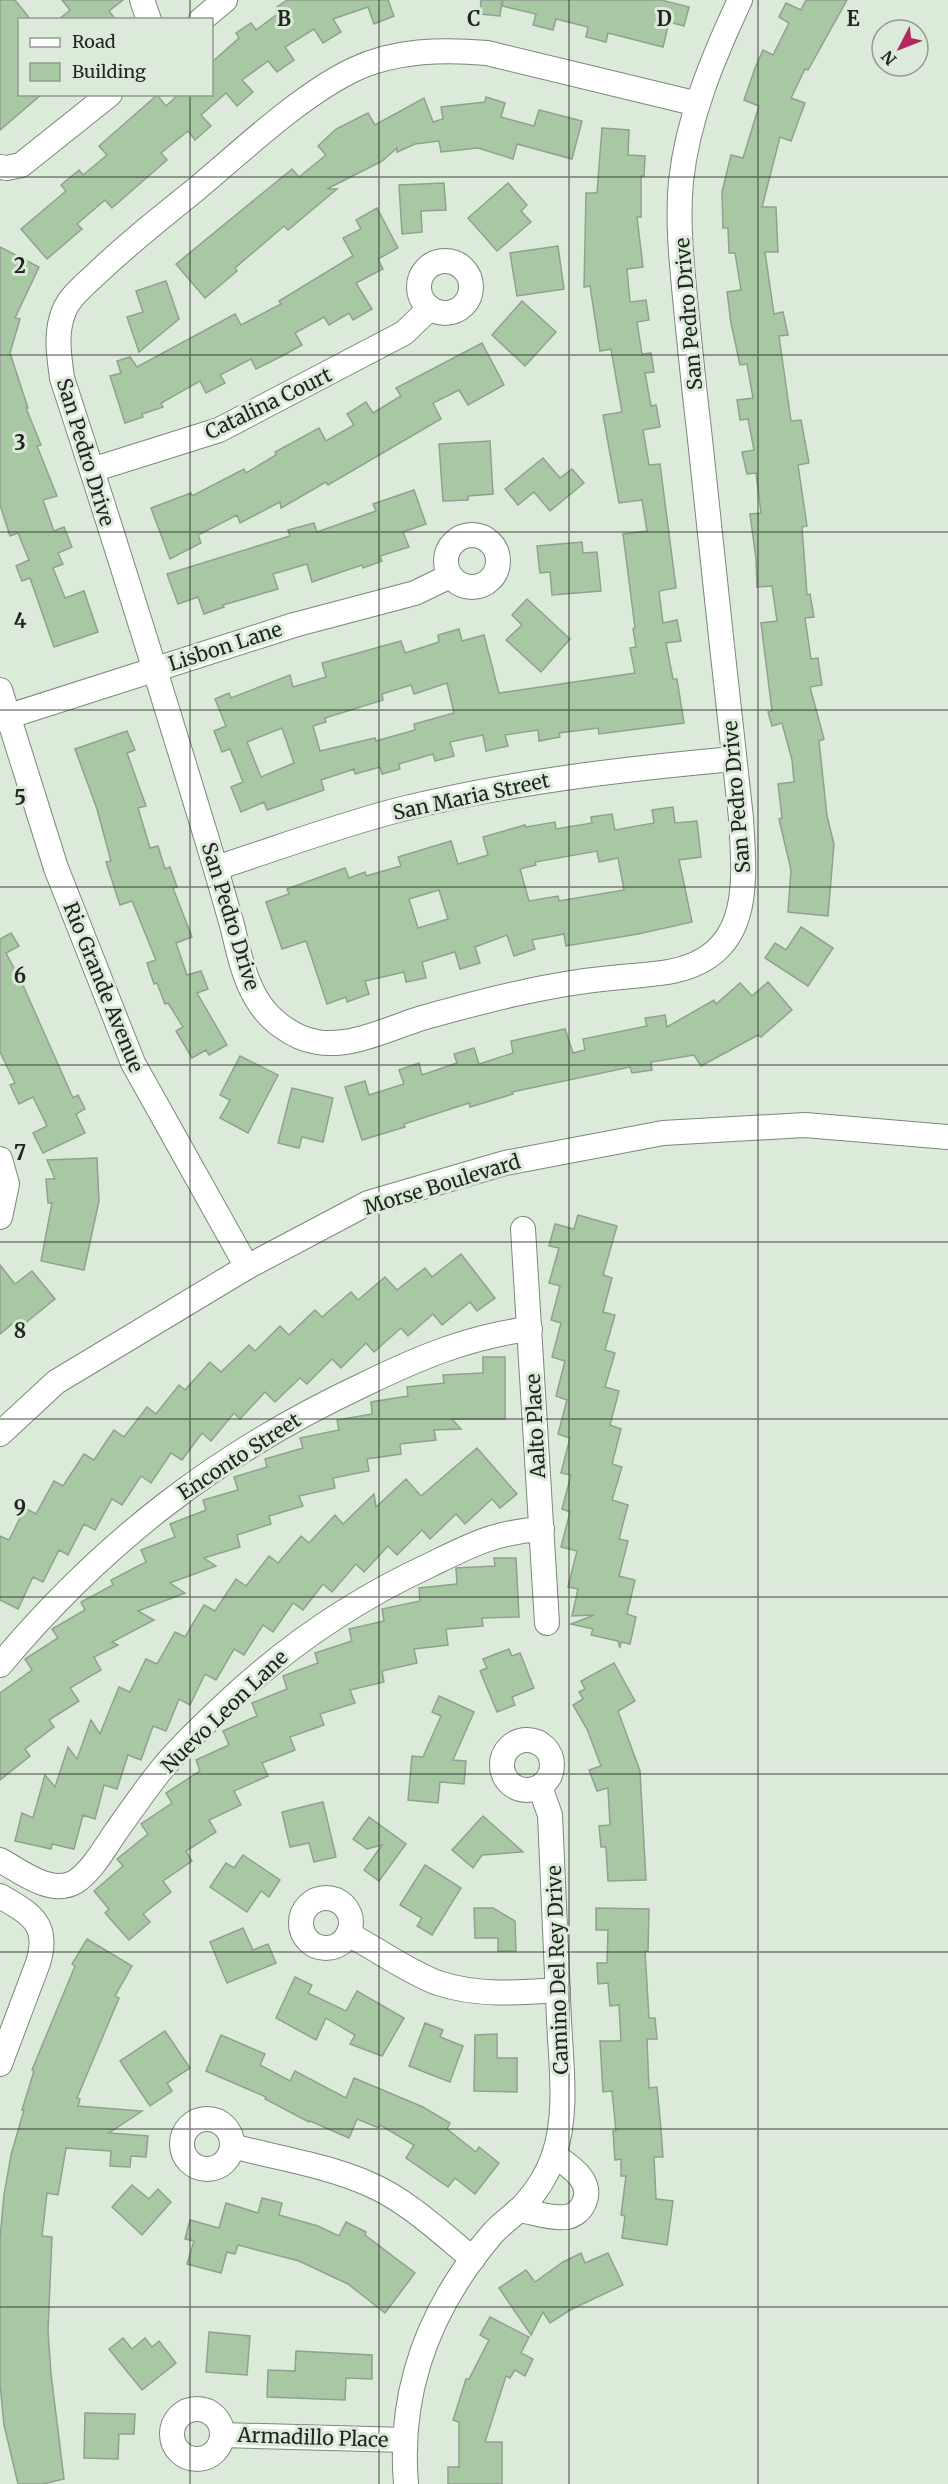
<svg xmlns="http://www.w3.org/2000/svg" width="948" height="2484" viewBox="0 0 948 2484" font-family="Merriweather,serif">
<rect width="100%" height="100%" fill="#dbead9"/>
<g fill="#a8c8a4" stroke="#92a091" stroke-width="1.5" fill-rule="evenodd">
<polygon points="0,0 15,0 31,20 20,20 20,94 42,94 0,130"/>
<polygon points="62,0 123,0 109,11 116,20 58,20 70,10"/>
<polygon points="287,0 388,0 394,16 374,24 368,7 333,19 341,32 323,43 314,29 285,47 294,60 277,72 268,61 242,80 253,92 237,106 226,93 201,115 211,126 195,140 188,131 161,153 167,160 112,208 105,200 77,224 82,229 47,259 21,229 66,191 61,185 79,170 83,175 107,155 99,146 157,95 166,106 179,94 212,94 212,62 239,38 236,33 251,23 256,30 280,12 277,7"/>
<polygon points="481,0 502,0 500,16 480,14"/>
<polygon points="503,0 661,0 689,7 684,26 669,22 663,47 608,33 606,42 586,37 588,27 556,19 553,30 533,25 536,14 502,6"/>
<polygon points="806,0 847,0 808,70 805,69 791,98 805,103 791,141 780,137 762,207 776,207 778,252 765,252 774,314 783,312 788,335 779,336 791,421 801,420 809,463 798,465 807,526 802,527 807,595 810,594 814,617 805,618 811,659 818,658 822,685 810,687 824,739 819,741 827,816 834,844 828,916 788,912 791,870 779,819 782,818 778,784 794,782 792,760 782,723 772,726 768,712 772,711 761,623 777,621 772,586 757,587 756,559 750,514 761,513 756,473 747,474 742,452 754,450 748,419 740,420 737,400 753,398 747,364 740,365 731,323 727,292 741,290 735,253 729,253 728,228 723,228 722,192 731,155 743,158 759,106 744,100 755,68 763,50 773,55 789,23 779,17 786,3 801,10"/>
<polygon points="486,97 505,103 501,117 534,126 539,110 582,121 572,159 517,144 513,159 478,148 441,152 439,141 415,144 397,152 397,148 382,161 327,189 337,189 288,230 284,226 235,268 237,271 205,298 176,264 292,169 299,177 326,155 318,146 336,129 368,113 375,125 424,98 433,122 443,119 441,107 485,102"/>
<path d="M602,128L629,130L628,155L645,156L644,176H641V217H637L643,267L627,269L630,302L646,300L649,320L637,322L642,354L651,353L654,372L645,373L651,406L656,405L660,427L643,430L649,465L660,464L676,588L659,591L663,623L677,620L681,641L666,643L673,679H677L684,723L599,734L598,728L559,733L560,737L539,741L538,730L505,735L508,746L486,751L483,735L450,742L454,756L435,761L433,754L399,764L400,769L382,774L380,767L355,774L354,769L321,780L324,790L267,810L264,802L241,812L231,787L243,782L230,749L222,752L214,731L226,726L215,699L229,693L231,698L290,675L293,687L326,677L322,663L401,641L405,653L439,642L438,635L459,629L462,641L484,635L499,693L635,673L630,648L636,647L633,629L635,628L623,534L647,531L642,500L619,503L603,415L622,412L611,349L600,351L590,286L584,287L586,193H597ZM447,683L454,713L414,724L415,730L376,741L375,738L320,751L313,726L326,722L325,718L383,700L382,694L411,685L414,694ZM282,728L294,763L261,777L247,742Z"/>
<polygon points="444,183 446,210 421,211 422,232 402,234 399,185"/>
<polygon points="508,183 527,205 521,211 531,222 497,251 468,218"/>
<polygon points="377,208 398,248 378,259 383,269 356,283 372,309 353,320 349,313 329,325 324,317 295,333 302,345 284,355 256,369 251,359 220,375 225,383 206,393 200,381 161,403 163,407 142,414 143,417 125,423 110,376 121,373 117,361 130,357 137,367 235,314 241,325 281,304 279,301 353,256 343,238 361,229 356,220"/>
<polygon points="558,246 564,289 517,296 510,253"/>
<polygon points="0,247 39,267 15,318 20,319 10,353 28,408 26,408 41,445 37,446 57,496 43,500 54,531 64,527 72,547 58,553 63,564 53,568 65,598 84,591 98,632 54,647 30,578 22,581 16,566 29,560 18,533 10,536 0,505"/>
<polygon points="166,281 179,319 139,352 127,317 143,312 136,291"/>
<polygon points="522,301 556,332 525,366 492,335"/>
<polygon points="482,343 504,385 468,405 459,390 433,403 441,419 427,427 328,485 326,482 281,508 280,502 240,523 237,515 198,535 201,543 170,559 151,508 191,493 192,496 244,469 246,473 276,455 275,452 319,428 326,441 354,425 347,414 366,402 373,413 401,396 396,388"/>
<polygon points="490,441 493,494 468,496 468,500 443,501 439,444"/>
<polygon points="543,458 560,478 572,469 584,483 550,511 534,492 518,505 505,489"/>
<polygon points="414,490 426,524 403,532 409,547 380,556 382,561 363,568 362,565 312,582 307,564 273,574 278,589 223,605 224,607 204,614 198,597 178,604 167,574 290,536 288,530 314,523 317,532 376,511 373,504"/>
<polygon points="582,542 583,553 597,552 601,591 552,595 550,572 540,573 537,546"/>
<polygon points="527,599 570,639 541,672 506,640 522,625 512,615"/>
<polygon points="127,731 135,750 127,753 146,806 138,808 150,848 158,846 165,869 170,867 177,887 173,888 192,937 176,943 187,975 201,971 208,989 197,993 227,1045 209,1055 206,1050 192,1058 176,1031 183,1027 168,1003 165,1004 157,983 154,984 147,963 156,960 132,901 120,905 106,862 111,861 97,809 75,749"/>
<path d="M673,807L675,823L697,821L701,857L679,860L692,922L638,934L566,946L564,934L532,940L535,949L514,956L507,935L475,947L480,963L460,969L455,952L422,962L426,978L406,982L404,972L365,981L369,994L347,1002L346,997L327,1004L306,941L282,949L266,902L289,894L287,889L345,868L349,878L365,872L366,876L401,866L398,857L451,841L458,864L488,855L483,837L525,825L526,827L555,822L556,829L592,823L591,817L612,814L615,830L654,823L652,810ZM597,851L599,862L618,858L624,890L559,901L558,896L529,901L520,869L536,865L535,862ZM439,890L448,919L418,928L409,899Z"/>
<polygon points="801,927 833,948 808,986 765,958 775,943 786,950"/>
<polygon points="11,933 19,946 6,953 22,983 73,1098 78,1095 85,1109 76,1114 85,1133 43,1153 33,1133 47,1126 33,1097 19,1104 10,1085 15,1083 0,1052 0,939"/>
<polygon points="768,982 792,1010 761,1037 758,1035 701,1066 694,1055 651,1062 652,1070 632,1073 630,1067 512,1092 513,1094 470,1107 469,1103 404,1124 405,1127 362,1140 345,1087 365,1081 369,1095 404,1084 399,1070 419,1063 422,1075 457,1063 454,1054 474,1048 479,1064 513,1053 511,1041 565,1029 573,1053 585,1050 583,1039 647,1026 645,1018 665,1015 667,1027 714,1000 716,1004 740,983 752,996"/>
<polygon points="240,1056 278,1075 248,1133 220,1118 230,1100 220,1095"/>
<polygon points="292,1088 333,1098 323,1142 302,1137 299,1148 278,1143"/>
<polygon points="97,1158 99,1201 84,1270 41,1261 52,1203 48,1203 46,1179 55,1179 47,1160"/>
<polygon points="578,1215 617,1226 603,1275 612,1278 603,1312 615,1315 605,1350 615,1353 605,1387 619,1391 610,1425 621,1429 612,1464 622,1467 612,1500 628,1505 619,1539 628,1541 619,1576 635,1580 627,1614 636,1617 630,1644 621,1642 620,1648 618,1641 591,1635 593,1629 571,1624 594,1615 572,1616 578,1589 568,1587 577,1551 561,1547 570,1512 562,1509 571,1475 561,1473 570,1438 558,1434 567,1400 556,1396 565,1361 552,1357 561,1323 551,1320 560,1286 549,1283 559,1248 549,1246 555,1224 574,1229"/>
<polygon points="461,1254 495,1298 477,1311 470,1302 442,1325 433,1314 408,1336 401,1328 374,1352 366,1343 341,1368 332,1359 307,1384 300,1378 275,1402 265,1392 240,1419 234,1413 211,1441 202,1433 182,1460 171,1453 151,1483 141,1476 122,1505 112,1499 95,1530 84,1524 68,1555 59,1550 43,1582 33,1577 18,1609 0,1600 0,1536 9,1540 25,1508 36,1514 54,1481 63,1486 84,1454 94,1460 114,1430 124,1437 147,1407 156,1414 179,1385 185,1390 210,1362 221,1372 249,1345 255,1351 280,1326 289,1335 315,1310 322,1317 351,1292 358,1300 385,1277 397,1290 425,1268 432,1277"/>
<polygon points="0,1265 15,1284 32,1271 55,1299 23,1325 18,1319 0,1334"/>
<polygon points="483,1357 505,1357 505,1419 452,1419 461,1429 434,1430 436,1440 400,1444 401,1454 367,1459 369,1471 333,1478 335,1488 299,1496 303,1506 269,1516 271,1524 237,1535 240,1547 204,1558 216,1566 170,1583 185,1593 138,1611 154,1620 112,1642 118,1645 94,1657 101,1670 70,1688 79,1701 49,1720 54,1727 25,1749 30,1756 0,1780 0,1693 32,1670 25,1659 58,1638 52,1629 85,1610 81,1602 113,1585 111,1580 146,1562 141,1550 175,1537 170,1524 206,1510 203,1500 238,1490 234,1477 267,1467 265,1459 303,1448 300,1438 339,1430 337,1420 372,1414 371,1402 408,1396 407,1387 444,1383 443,1375 483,1373"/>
<polygon points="477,1448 517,1494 500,1508 492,1499 465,1524 456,1514 430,1539 422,1530 397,1555 388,1546 364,1572 356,1564 332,1592 323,1584 303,1610 293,1603 273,1632 263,1625 244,1655 234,1649 216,1680 205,1674 190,1705 179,1699 166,1731 153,1726 141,1760 128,1755 117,1789 104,1785 95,1819 83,1815 74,1849 52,1844 51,1849 15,1841 22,1813 33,1818 45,1775 55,1787 68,1747 77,1759 91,1720 100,1734 119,1687 130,1692 146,1659 157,1664 175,1632 185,1637 204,1605 215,1611 236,1579 246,1586 269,1556 278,1563 301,1536 309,1543 335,1515 343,1524 374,1494 376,1507 406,1479 421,1496"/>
<polygon points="494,1558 516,1558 519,1617 482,1618 483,1626 446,1629 448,1645 414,1649 417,1663 382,1671 384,1682 350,1690 355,1703 320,1714 324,1725 290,1737 295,1750 262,1763 268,1776 234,1791 241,1805 209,1820 216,1832 186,1851 192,1861 163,1881 171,1892 143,1914 150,1922 129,1940 105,1913 109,1909 94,1891 123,1866 117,1859 148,1834 141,1824 172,1803 166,1793 200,1771 196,1760 229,1745 223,1731 257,1716 252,1703 287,1689 283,1676 318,1663 315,1653 352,1641 349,1629 384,1621 382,1609 420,1601 419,1588 457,1584 456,1568 495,1566"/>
<polygon points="509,1649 512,1656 520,1653 534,1688 512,1697 515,1705 497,1712 480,1671 487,1668 483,1659"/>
<polygon points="614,1663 635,1701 618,1711 640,1771 646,1880 608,1881 606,1847 601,1847 599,1826 610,1825 608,1788 597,1791 589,1770 601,1766 587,1729 573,1705 583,1699 579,1692 585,1689 581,1681"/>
<polygon points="439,1696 474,1712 453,1760 466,1761 464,1784 440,1782 438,1803 408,1800 412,1756 423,1757 441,1716 432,1712"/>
<polygon points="323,1802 336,1857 314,1862 309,1843 290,1847 282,1812"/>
<polygon points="483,1816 523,1852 482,1855 473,1868 452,1850"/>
<polygon points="369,1817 406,1844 379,1881 364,1870 382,1845 367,1849 353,1839"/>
<polygon points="243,1855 280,1880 269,1897 261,1891 247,1912 210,1887 226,1863 234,1868"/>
<polygon points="425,1865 461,1888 432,1935 417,1926 422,1918 400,1905"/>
<polygon points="474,1908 493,1908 515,1921 516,1951 498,1951 498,1938 475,1938"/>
<polygon points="596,1908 649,1909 648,1951 645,1951 649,2018 655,2018 657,2039 647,2039 649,2088 657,2087 661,2129 663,2157 654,2157 656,2199 673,2201 667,2245 622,2238 625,2216 621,2215 626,2176 621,2176 621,2159 615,2160 613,2131 616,2131 612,2091 603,2092 600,2041 621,2041 619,2005 610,2006 608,1983 598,1984 597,1963 607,1963 608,1930 596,1930"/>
<polygon points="243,1928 253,1950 268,1944 276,1963 227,1983 210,1942"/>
<polygon points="87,1939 132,1966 115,1996 119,1998 77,2098 80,2099 78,2106 142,2111 109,2133 148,2136 146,2157 131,2156 130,2167 110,2166 111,2151 66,2148 58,2195 47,2193 42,2236 52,2237 48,2331 51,2374 64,2479 43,2484 18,2484 4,2425 0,2383 0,2238 4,2195 11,2155 24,2110 22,2110 34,2071 32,2070 75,1966 72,1964"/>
<polygon points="295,1977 312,1985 308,1993 346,2011 357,1991 404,2018 382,2056 350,2044 355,2035 326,2018 316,2040 276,2018"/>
<polygon points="425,2023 443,2030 440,2037 463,2046 450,2082 409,2066"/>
<polygon points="165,2031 190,2068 167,2083 172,2091 150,2106 120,2061"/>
<polygon points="497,2034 497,2058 517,2058 517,2092 474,2091 475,2035"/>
<polygon points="221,2035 265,2054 260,2065 290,2081 295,2071 346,2098 354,2078 423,2107 450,2123 447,2129 476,2152 479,2147 499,2163 475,2194 455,2178 448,2187 406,2158 414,2145 380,2125 379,2128 357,2119 349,2138 310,2121 309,2122 265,2099 266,2097 206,2071"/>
<polygon points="132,2185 149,2199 158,2189 171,2202 142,2235 112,2207"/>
<polygon points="262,2198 282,2203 279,2215 318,2226 339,2236 346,2222 366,2232 365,2235 415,2273 385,2313 348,2284 299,2261 238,2245 235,2254 227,2252 221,2273 187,2264 194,2241 185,2239 190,2220 219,2228 226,2203 258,2213"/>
<polygon points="581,2253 585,2263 608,2253 623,2285 570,2310 550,2323 543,2312 531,2335 499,2288 526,2270 535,2282 563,2262"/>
<polygon points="490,2317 529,2337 521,2353 533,2359 525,2376 515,2370 510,2378 506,2376 485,2442 502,2442 502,2484 448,2484 448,2467 459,2467 459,2422 453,2420 466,2379 469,2379 489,2340 480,2335"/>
<polygon points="209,2332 250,2336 247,2375 206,2372"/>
<polygon points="123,2338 132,2349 145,2338 152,2347 159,2341 176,2363 142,2390 109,2349"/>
<polygon points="296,2351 372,2355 372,2379 346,2378 345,2400 267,2397 268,2370 295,2371"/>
<polygon points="85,2413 135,2414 134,2434 119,2434 118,2459 84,2458"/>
</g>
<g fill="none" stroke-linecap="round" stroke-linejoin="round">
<defs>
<g id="minor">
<polyline points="142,0 149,20"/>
<polyline points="201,20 225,0"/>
<path d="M698,104L487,53C442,49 394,50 353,70C299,96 241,152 194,191C159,219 125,246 93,277C83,286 69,298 64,311C55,333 59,355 62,378C110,525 156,672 201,820C212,855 222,890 232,925C238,949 243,976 256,998C268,1019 292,1038 317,1042C351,1048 390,1028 422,1018C483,1001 547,984 611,978C630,976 649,975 668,972C753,957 745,884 741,818C726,689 713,559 699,430C694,389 690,348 686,308C682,266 677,223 681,181C688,117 713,58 740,0"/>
<polyline points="0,167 7,168 21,165 110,94"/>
<circle cx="445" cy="287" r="26"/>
<polyline points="92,470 219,430 404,333 430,308"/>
<circle cx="472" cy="561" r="26"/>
<polyline points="0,690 56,868 133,1063 247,1267"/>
<polyline points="0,719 294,625 415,593 450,576"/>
<path d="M216,868C278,848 339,825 402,809C511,782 623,769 734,759"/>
<polyline points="0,1159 7,1184 0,1217"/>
<polyline points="523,1229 547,1623"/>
<polyline points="0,1434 56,1382 247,1267 368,1203 505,1163 663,1133 805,1125 948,1137"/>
<path d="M0,1665C103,1542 218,1453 363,1385C416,1359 470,1336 530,1329"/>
<circle cx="527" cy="1765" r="25"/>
<path d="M0,1860C20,1871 51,1896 75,1882C92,1871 104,1849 115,1833C130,1812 145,1790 161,1770C178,1749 198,1730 218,1711C281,1650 350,1602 430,1565C471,1545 495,1532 542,1529"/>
<path d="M0,1896C31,1914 50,1924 38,1963L0,2064"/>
<circle cx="326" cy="1923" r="25"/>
<path d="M348,1934C377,1949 408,1972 438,1983C477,1996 518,1993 558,1990"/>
<circle cx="207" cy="2144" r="25"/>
<path d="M232,2146C277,2158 326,2165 369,2184C408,2201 440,2232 473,2259"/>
<path d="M519,2210C533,2212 552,2219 566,2217C574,2216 581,2210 584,2203C594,2180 569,2166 554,2155"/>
<circle cx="197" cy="2434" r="25"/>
<polyline points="222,2435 405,2440"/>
<path d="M406,2484C398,2389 431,2305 493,2233C502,2223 514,2215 523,2206C536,2192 548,2173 554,2155C568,2113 561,2064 559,2020C556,1951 553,1883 550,1815L540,1787"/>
</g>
</defs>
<use href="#minor" stroke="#7a8879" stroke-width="26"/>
<use href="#minor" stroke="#fff" stroke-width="24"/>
</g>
<path fill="none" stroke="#212620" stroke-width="1.5" stroke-opacity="0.55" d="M190,0V20M379,0V2484M569,0V2484M758,0V2484M190,94V2484M0,177H948M0,355H948M0,532H948M0,710H948M0,887H948M0,1065H948M0,1242H948M0,1419H948M0,1597H948M0,1774H948M0,1952H948M0,2129H948M0,2307H948"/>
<g text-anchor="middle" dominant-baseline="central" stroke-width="6" stroke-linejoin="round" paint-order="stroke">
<g font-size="20" fill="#212620" stroke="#dbead9">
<text transform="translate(688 314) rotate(-95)">San Pedro Drive</text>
<text transform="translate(268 403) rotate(-26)">Catalina Court</text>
<text transform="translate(86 452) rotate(73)">San Pedro Drive</text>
<text transform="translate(225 646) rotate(-18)">Lisbon Lane</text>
<text transform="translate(471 796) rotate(-12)">San Maria Street</text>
<text transform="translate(736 797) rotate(-95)">San Pedro Drive</text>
<text transform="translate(231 916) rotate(73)">San Pedro Drive</text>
<text transform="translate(104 987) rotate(68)">Rio Grande Avenue</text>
<text transform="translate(442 1184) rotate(-17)">Morse Boulevard</text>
<text transform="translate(535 1426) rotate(-93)">Aalto Place</text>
<text transform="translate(239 1456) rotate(-33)">Enconto Street</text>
<text transform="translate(224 1711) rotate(-44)">Nuevo Leon Lane</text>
<text transform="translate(557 1970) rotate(-92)">Camino Del Rey Drive</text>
<text transform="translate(313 2437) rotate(2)">Armadillo Place</text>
</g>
</g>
<g font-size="20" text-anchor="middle" font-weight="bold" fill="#212620" stroke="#dbead9" stroke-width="6" stroke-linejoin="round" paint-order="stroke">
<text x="284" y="26">B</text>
<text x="474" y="26">C</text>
<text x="664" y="26">D</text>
<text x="853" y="26">E</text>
<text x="20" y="273">2</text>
<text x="20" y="450">3</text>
<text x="20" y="628">4</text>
<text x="20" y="805">5</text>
<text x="20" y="983">6</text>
<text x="20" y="1160">7</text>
<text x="20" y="1338">8</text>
<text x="20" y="1515">9</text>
</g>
<rect x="18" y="18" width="195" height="78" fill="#dbead9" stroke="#919c8f" stroke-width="1.5"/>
<rect x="30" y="38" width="30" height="9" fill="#ffffff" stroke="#919c8f" stroke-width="1.5"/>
<text x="72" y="48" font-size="18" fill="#212620">Road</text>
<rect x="30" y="63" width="30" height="18" fill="#a8c8a4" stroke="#919c8f" stroke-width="1.5"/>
<text x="72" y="78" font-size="18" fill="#212620">Building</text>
<g transform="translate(900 48) rotate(228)"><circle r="28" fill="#dbead9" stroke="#919c8f" stroke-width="1.5"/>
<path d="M0-4.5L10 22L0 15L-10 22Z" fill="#b4265e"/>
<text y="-9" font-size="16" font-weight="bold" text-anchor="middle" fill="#212620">N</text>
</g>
</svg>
